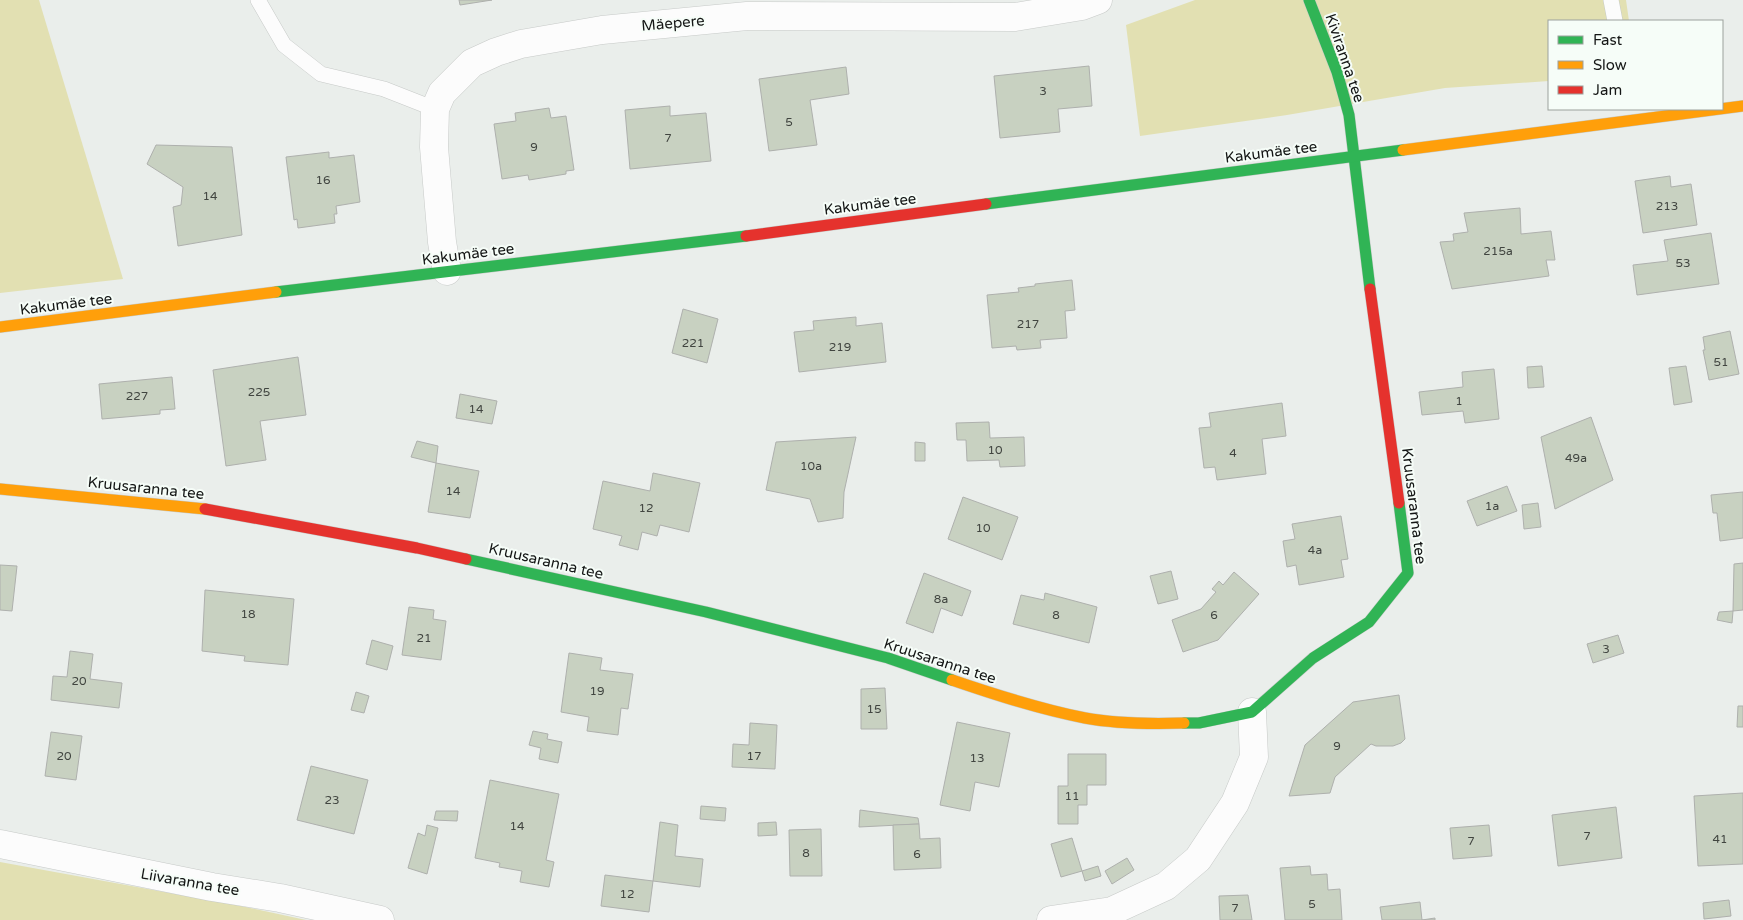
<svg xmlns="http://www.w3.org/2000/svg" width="1743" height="920" viewBox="0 0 1743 920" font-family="'Varela Round',sans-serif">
<rect width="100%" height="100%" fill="#eaeeeb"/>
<g fill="#e2e0b2">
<polygon points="0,0 39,0 123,279 0,293"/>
<polygon points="1195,0 1626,0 1629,21 1549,21 1549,81 1445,88 1287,115 1140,136 1126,25"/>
<polygon points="0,862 241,906 306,920 0,920"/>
</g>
<g fill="#c8d1c1" stroke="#aeb0ad">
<polygon points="459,0 492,0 460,5"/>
<polygon points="1089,66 1092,106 1058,109 1060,132 1000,138 994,76"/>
<polygon points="846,67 849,94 810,100 817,145 769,151 759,79"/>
<polygon points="670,106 670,116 706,113 711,161 630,169 625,110"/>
<polygon points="549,108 551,118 566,116 574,170 566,171 566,174 529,180 528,175 502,179 494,124 516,121 515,113"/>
<polygon points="156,145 232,147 242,235 178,246 173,207 181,205 183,187 147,164"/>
<polygon points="329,152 329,158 354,155 360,202 336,206 337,214 334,214 335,223 298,228 297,219 294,220 286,157"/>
<polygon points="1670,176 1671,187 1691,184 1697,225 1643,233 1635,181"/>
<polygon points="1520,208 1521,234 1551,231 1555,260 1546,260 1549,276 1452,289 1440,242 1454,241 1453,234 1468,232 1464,213"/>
<polygon points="1711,233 1719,284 1637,295 1633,265 1668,261 1664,240"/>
<polygon points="1072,280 1075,310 1065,311 1067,338 1040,340 1041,348 1017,350 1016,346 992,348 987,295 1019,292 1018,288 1035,286 1035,284"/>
<polygon points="683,309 718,319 707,363 672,353"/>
<polygon points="856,317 856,326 882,323 886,362 799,372 794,332 814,330 813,321"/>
<polygon points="1730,331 1739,374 1709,380 1703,350 1705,350 1703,337"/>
<polygon points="298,357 306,415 260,421 266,460 226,466 213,370"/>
<polygon points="1542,366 1544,387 1528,388 1527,367"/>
<polygon points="1686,366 1692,402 1674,405 1669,368"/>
<polygon points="1494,369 1499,419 1465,423 1463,411 1422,415 1419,392 1463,387 1462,372"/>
<polygon points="172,377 175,409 160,410 160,414 102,419 99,384"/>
<polygon points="460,394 497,401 492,424 456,418"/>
<polygon points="1282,403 1286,436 1262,439 1266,474 1217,480 1215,467 1204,468 1199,428 1211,427 1209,413"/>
<polygon points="1591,417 1613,480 1555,509 1541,437"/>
<polygon points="989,422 990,438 1024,437 1025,466 1000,467 999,460 967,461 966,440 957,440 956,423"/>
<polygon points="856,437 844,492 843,518 818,522 810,499 766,490 776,442"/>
<polygon points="417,441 438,446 436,463 411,457"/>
<polygon points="915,442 925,443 925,461 915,461"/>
<polygon points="436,463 479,471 470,518 428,512"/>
<polygon points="653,473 700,483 689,532 660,525 657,536 642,532 638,550 619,545 622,536 593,529 603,481 650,491"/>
<polygon points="1507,486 1517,511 1477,526 1467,501"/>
<polygon points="1743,492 1743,538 1720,541 1717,513 1713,513 1711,495"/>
<polygon points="963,497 1018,517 1002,560 948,539"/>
<polygon points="1538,503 1541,527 1524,529 1522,505"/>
<polygon points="1341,516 1348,559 1341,560 1344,577 1299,585 1296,565 1287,567 1283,541 1295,539 1292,524"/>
<polygon points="1743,563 1743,610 1733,611 1734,564"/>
<polygon points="0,565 17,566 12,611 0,610"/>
<polygon points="1171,571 1178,599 1158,604 1150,576"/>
<polygon points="1234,572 1259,594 1218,640 1183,652 1172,620 1201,609 1216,592 1212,589 1219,581 1223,585"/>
<polygon points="924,573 971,591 962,616 941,608 933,633 906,623"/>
<polygon points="205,590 294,599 288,665 244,661 245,656 202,651"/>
<polygon points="1045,593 1097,607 1089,643 1013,624 1021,595 1044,600"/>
<polygon points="409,607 434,610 433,619 446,621 441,660 402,655"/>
<polygon points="1733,611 1732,623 1717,620 1719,612"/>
<polygon points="1618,635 1624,653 1593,663 1587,644"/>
<polygon points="372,640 393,646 387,670 366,664"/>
<polygon points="70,651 93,654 90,679 122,683 119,708 51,700 53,676 67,677"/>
<polygon points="569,653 602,658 600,670 633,674 628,709 621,708 618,735 587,731 589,717 561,712"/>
<polygon points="885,688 887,729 861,729 861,689"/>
<polygon points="356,692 369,696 364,713 351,710"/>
<polygon points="1399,695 1405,739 1401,743 1393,746 1376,746 1371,744 1335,777 1330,793 1289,796 1305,745 1353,702"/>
<polygon points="1738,706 1743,706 1743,727 1737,727"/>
<polygon points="957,722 1010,733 999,787 975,782 970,811 940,805"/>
<polygon points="750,723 777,725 775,769 732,767 733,744 749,745"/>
<polygon points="533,731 548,734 547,739 562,742 558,763 539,759 541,748 529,745"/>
<polygon points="51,732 82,736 76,780 45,776"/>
<polygon points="1068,754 1106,754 1106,785 1087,785 1087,805 1078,805 1078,824 1058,824 1058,786 1068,786"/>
<polygon points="311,766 368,780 354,834 297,820"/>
<polygon points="490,780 559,794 546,860 554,862 549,887 520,882 522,871 499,867 500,863 475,858"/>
<polygon points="1743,793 1743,864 1698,866 1694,796"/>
<polygon points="701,806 726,808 725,821 700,819"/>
<polygon points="1616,807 1622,858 1558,866 1552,815"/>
<polygon points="860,810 918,818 919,824 859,827"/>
<polygon points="436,811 458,811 457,821 434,820"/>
<polygon points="660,822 678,825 675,856 703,859 700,887 653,881"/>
<polygon points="776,822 777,835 758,836 758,823"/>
<polygon points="919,824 920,839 940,838 941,868 894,870 893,825"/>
<polygon points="427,825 438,828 427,874 408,868 418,833 425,836"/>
<polygon points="1489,825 1492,856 1453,859 1450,828"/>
<polygon points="821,829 822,876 790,876 789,830"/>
<polygon points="1072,838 1082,871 1061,877 1051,844"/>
<polygon points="1127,858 1134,870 1112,884 1105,871"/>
<polygon points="1098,866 1101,876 1085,881 1082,871"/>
<polygon points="1310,866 1311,875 1327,874 1328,890 1340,889 1342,920 1285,920 1280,868"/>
<polygon points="605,875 653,881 649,912 601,906"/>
<polygon points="1248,895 1252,920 1220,920 1219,896"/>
<polygon points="1729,900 1731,916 1704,919 1703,903"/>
<polygon points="1420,902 1422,920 1435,918 1435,920 1382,920 1380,907"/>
</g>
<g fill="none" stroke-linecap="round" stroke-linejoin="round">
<defs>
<g id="lane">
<polyline points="258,0 284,45 321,74 384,89 435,109"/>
<polyline points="1611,0 1615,21"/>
</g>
<g id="street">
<polyline points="447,271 442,242 434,147 435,109 442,93 472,63 496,52 521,44 602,30 747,16 1015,17 1082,6 1098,0"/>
<polyline points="0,844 212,887 280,898 380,920"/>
<polyline points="1051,920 1112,911 1166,886 1198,859 1235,803 1254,757 1252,712"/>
</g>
<g id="fast">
<polyline points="1309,0 1337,72 1349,115 1370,289"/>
<polyline points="986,204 1403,150"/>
<polyline points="276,292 746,236"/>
<polyline points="466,559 706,612 888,658 952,680"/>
<polyline points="1184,723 1199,723 1252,712 1313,658 1369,622 1408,573 1399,503"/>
</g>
<g id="slow">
<polyline points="1403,150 1743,106"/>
<polyline points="0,327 276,292"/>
<polyline points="0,489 205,509"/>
<path d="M952,680C996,695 1039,709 1085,718C1117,724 1151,724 1184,723"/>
</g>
<g id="jam">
<polyline points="746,236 986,204"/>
<polyline points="1370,289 1399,503"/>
<polyline points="205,509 417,548 466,559"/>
</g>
</defs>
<use href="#lane" stroke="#c7cac8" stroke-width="16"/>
<use href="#street" stroke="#c7cac8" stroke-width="29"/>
<use href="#fast" stroke="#c7cac8" stroke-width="12"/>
<use href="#slow" stroke="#c7cac8" stroke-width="12"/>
<use href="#jam" stroke="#c7cac8" stroke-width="12"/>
<use href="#lane" stroke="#fcfcfc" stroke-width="15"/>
<use href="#street" stroke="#fcfcfc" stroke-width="28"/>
<use href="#fast" stroke="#30b455" stroke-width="11"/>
<use href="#slow" stroke="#ff9f0a" stroke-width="11"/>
<use href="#jam" stroke="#e5322d" stroke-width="11"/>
</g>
<g text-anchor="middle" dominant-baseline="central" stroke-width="4" stroke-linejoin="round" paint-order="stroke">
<g font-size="12" fill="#414540">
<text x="1043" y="91">3</text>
<text x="789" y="122">5</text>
<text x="668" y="138">7</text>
<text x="534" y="147">9</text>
<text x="323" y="180">16</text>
<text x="210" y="196">14</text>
<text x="1667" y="206">213</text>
<text x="1498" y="251">215a</text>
<text x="1683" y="263">53</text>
<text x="1028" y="324">217</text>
<text x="693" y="343">221</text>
<text x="840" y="347">219</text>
<text x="1721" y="362">51</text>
<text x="259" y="392">225</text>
<text x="137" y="396">227</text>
<text x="1459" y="401">1</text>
<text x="476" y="409">14</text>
<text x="995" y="450">10</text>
<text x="1233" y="453">4</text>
<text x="1576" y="458">49a</text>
<text x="811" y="466">10a</text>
<text x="453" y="491">14</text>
<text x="1492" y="506">1a</text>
<text x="646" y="508">12</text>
<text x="983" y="528">10</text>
<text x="1315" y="550">4a</text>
<text x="941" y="599">8a</text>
<text x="248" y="614">18</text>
<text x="1056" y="615">8</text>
<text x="1214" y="615">6</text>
<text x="424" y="638">21</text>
<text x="1606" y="649">3</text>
<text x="79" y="681">20</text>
<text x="597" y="691">19</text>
<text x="874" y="709">15</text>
<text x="1337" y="746">9</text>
<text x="64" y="756">20</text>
<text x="754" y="756">17</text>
<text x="977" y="758">13</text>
<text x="1072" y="796">11</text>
<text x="332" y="800">23</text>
<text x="517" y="826">14</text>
<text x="1587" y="836">7</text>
<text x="1720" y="839">41</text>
<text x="1471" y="841">7</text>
<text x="806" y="853">8</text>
<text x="917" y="854">6</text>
<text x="627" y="894">12</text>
<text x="1312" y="904">5</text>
<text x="1235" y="908">7</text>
</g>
<g font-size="15" fill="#141615" stroke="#f6fdf8">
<text transform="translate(673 23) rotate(-5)">Mäepere</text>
<text transform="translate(1345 58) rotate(71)">Kiviranna tee</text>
<text transform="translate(1271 152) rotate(-7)">Kakumäe tee</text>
<text transform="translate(870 204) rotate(-7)">Kakumäe tee</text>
<text transform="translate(468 254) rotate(-7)">Kakumäe tee</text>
<text transform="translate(66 304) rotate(-7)">Kakumäe tee</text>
<text transform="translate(146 488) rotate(6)">Kruusaranna tee</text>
<text transform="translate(1414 506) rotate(83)">Kruusaranna tee</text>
<text transform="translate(546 561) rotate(13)">Kruusaranna tee</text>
<text transform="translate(940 661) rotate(18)">Kruusaranna tee</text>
<text transform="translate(190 882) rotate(10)">Liivaranna tee</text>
</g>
</g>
<rect x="1548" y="20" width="175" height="90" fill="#f6fdf8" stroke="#9ca19d"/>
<rect x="1558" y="36" width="25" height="8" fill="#30b455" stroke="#9ca19d"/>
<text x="1593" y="45" font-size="15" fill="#141615">Fast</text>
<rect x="1558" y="61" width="25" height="8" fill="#ff9f0a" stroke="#9ca19d"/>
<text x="1593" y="70" font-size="15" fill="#141615">Slow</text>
<rect x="1558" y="86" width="25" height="8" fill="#e5322d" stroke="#9ca19d"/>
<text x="1593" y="95" font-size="15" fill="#141615">Jam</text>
</svg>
